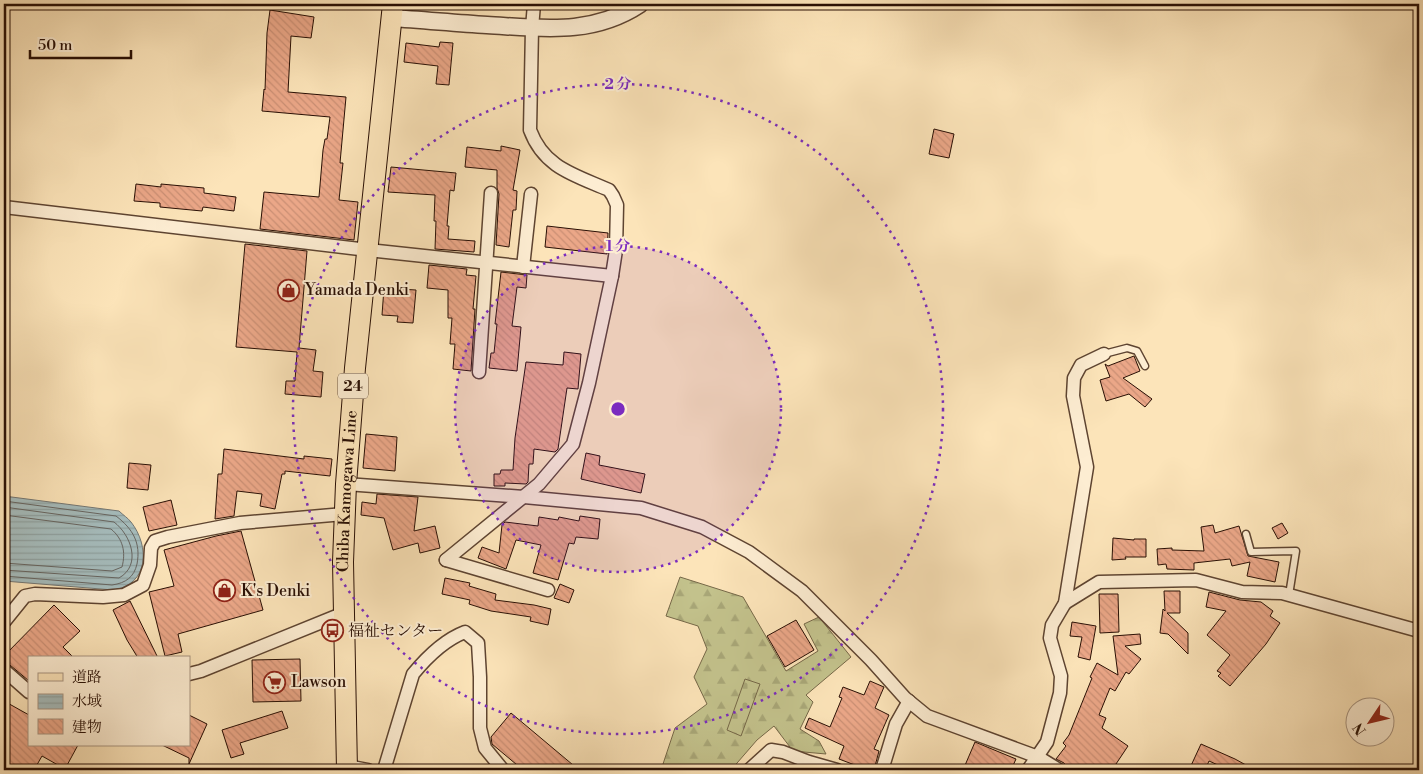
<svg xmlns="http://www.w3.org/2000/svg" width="1423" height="774" viewBox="0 0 1423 774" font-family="'Libre Bodoni','Noto Serif JP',serif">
<defs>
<pattern id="forest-firs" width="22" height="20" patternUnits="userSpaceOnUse" patternTransform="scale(1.25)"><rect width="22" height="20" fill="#c3c28c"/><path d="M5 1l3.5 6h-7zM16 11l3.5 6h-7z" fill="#a8a677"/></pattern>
<pattern id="cemetery-stones" width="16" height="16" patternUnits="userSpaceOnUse" patternTransform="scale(1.25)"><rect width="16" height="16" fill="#c3c28c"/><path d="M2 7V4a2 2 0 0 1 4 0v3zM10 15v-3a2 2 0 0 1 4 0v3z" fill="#a8a677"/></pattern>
<pattern id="water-rules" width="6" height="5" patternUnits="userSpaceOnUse" patternTransform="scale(1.25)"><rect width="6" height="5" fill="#a5bbbb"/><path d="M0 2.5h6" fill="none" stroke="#8ea09f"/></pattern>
<pattern id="building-back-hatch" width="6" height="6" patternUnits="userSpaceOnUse" patternTransform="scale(1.25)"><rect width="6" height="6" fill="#eba788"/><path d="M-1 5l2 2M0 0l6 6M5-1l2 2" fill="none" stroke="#ca8f74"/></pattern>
</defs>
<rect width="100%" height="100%" fill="#fce4b9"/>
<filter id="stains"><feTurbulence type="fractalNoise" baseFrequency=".004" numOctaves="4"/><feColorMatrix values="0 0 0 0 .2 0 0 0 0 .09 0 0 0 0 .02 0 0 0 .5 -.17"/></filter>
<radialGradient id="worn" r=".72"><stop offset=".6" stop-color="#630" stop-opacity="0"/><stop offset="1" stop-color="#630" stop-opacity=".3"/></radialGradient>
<polygon fill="url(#forest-firs)" stroke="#766848" points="680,577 743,597 786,671 818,651 804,624 819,617 851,657 806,695 813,702 800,729 819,741 826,754 793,751 774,726 757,740 731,770 661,770 675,728 707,704 694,677 707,649 698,626 666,616"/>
<polygon fill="url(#cemetery-stones)" stroke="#766848" points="745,679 760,684 741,736 727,730"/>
<path fill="url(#water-rules)" stroke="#737672" d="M4,496L119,511C123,515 128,518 131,522C150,546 149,585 113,590L4,581Z"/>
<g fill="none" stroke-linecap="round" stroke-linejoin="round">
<g stroke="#676560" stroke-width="1">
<path d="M4,501L116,516C133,529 141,543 137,564C134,577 126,583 112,585L4,576"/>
<path d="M4,507L114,522C131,535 142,565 119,578L4,570"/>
<path d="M4,515L111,529C123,539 126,552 122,567L112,571L4,563"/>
</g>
</g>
<g fill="url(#building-back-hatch)" stroke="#290f04">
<polygon points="270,10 314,17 311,38 291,36 288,92 346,97 340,163 343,163 339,200 358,202 354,240 260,229 264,192 319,197 323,150 325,139 327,139 330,117 262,111 264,89 265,90 267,33"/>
<polygon points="440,42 453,43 449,85 436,84 438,66 404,62 406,43 439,47"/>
<polygon points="934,129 954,134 949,158 929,154"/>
<polygon points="501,146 520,150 513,190 517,191 516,210 513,210 509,247 496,245 499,194 497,188 497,170 465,167 467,147 501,151"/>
<polygon points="391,167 456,173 454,191 450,190 447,226 449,226 448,239 475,241 474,252 435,249 436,221 434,221 435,195 388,192"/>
<polygon points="136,184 161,187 161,184 204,188 204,193 236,197 234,211 203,207 202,211 160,207 160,203 134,201"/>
<polygon points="547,226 608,233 607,254 545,247"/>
<polygon points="245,244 307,251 299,348 316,350 313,371 323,372 321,397 285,394 286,381 295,381 297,352 236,347"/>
<polygon points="429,265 467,269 466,275 476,276 473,309 475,309 471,371 453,369 455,344 450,344 452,318 448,318 448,290 427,288"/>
<polygon points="501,272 527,275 526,288 517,287 512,326 521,327 517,371 489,368 491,353 494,353 497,324 495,324"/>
<polygon points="384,288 416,290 413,323 397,322 398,316 382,315"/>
<polygon points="564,352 581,354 578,389 567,388 558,449 555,452 534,449 533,464 529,464 528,482 526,484 505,483 505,486 494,486 494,474 500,474 501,470 513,470 515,438 526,362 563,365"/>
<polygon points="1134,356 1140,371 1123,378 1152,399 1145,407 1129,394 1106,401 1100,380 1110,377 1105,364 1108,366"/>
<polygon points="366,434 397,437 395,471 363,468"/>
<polygon points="224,449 304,459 304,456 332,459 330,476 285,471 285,474 282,474 275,509 260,506 262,494 237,491 234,516 215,519 218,474 222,474"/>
<polygon points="586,453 600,456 599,465 645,474 641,493 581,479"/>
<polygon points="129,463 151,465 148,490 127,488"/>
<polygon points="377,494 418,497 414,531 435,526 440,548 420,553 418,543 393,550 384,518 361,515 362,502 376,504"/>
<polygon points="171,500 177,525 149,531 143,507"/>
<polygon points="580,516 600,519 598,539 576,537 574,544 569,543 558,580 533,573 541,545 516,540 506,569 478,558 482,547 499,553 502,525 505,522 538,526 539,517 558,520 559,517 579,521"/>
<polygon points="1282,523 1288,533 1278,539 1272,528"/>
<polygon points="1213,525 1215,533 1239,526 1248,556 1279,562 1275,582 1247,576 1250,562 1232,566 1230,559 1194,563 1194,570 1167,569 1166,564 1158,565 1157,549 1172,548 1172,550 1204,551 1201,527"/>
<polygon points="241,531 263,610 178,634 182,652 165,656 149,592 174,586 164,550 216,536"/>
<polygon points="1113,538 1134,540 1134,539 1146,539 1146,557 1125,557 1126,559 1112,560"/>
<polygon points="445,578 470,583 469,586 496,594 495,600 534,605 551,609 548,625 530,621 531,617 491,611 469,604 470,600 442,594"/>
<polygon points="560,584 574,590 569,603 554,598"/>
<polygon points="1164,591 1180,591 1180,613 1167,613 1188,633 1188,654 1168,634 1160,633 1163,609 1165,611"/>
<polygon points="1209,592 1240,600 1261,602 1273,611 1270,616 1280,623 1266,644 1230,686 1218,676 1221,673 1217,671 1230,655 1207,635 1226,611 1206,607"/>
<polygon points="1099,594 1118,594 1119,632 1100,633"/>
<polygon points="130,601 158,658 138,658 127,640 113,610"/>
<polygon points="54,605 80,631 63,647 74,658 29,658 29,681 4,660 4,656"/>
<polygon points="796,620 814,650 785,667 767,636"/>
<polygon points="1072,622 1096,626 1090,660 1078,657 1082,637 1070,636"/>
<polygon points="1140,634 1141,644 1125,646 1141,659 1129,674 1126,672 1115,691 1110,688 1099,715 1106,718 1102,728 1128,746 1112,770 1067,770 1064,763 1056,759 1066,746 1063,743 1069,735 1092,678 1090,677 1097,663 1118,675 1113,636"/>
<polygon points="300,659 301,701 253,702 252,660"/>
<polygon points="870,681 884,687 875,708 889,715 874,749 879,751 874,770 868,770 839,759 844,746 805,728 809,718 830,727 842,698 839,697 843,687 864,695"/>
<polygon points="4,701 29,715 29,745 78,745 65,769 42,756 34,770 8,770 4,768"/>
<polygon points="282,711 288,728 240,743 244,754 231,758 222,730"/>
<polygon points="511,713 579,770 523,770 492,744 491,737"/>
<polygon points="189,715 207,724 189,764 189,758 162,745 189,745"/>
<polygon points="975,742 1016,759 1011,770 963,770"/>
<polygon points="1201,744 1235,759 1255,770 1229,770 1209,761 1205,770 1189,770"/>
</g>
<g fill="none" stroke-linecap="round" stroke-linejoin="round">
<defs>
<g id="service">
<polyline points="1104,354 1127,348 1137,351 1145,366"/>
<polyline points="1246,534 1251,552 1296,551 1289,595"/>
</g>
<g id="minor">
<polyline points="4,207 368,250 612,276"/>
<polyline points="523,267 531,194"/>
<polyline points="479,372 491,193"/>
<polyline points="346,484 524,497 641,508 702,527 749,552 802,591 871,660 905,698 927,716 1038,757 1059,770"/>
<path d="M446,560L539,484L573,444L589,383L612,276L616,250L617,205L613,196L609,190C575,175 544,168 530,130L532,28L534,4"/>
<polyline points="446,560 548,590"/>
<polyline points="1065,603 1099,582 1196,580 1242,592 1282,593 1419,631"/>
<polyline points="4,622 25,596 35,594 103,597 124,595 143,585 150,565 151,548 155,541 168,537 240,523 344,514"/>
<polyline points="4,670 29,692"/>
<polyline points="189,674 201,671 344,613"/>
<polyline points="347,766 368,770"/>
<path d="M384,770L413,674C427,657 444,640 465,632L478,643L480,677V728L485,748L503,770"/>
<polyline points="749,770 771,750 783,752 809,762 837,770"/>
<polyline points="882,770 896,724 909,701"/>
<polyline points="1028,770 1047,742 1060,693 1061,676 1050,638 1052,625 1065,603 1087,467 1073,396 1074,378 1081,365 1104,354"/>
</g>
<path id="tertiary" d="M391,18C423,20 455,23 487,25C541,28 592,36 640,4"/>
<g id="primary">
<path id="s1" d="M347,770L343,562L346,484L355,368L393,4"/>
</g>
</defs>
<use href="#service" stroke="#5e4431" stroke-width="9"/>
<use href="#minor" stroke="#5e4431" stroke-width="15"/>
<use href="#tertiary" stroke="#5e4431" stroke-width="19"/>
<use href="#primary" stroke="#290f04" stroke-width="22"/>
<use href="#service" stroke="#fdedd2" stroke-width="6"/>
<use href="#minor" stroke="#fdedd2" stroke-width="12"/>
<use href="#tertiary" stroke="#fdedd2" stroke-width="16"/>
<use href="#primary" stroke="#fce4b9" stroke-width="20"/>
</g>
<circle cx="618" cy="409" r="163" fill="#7b2cbf" fill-opacity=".12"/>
<g fill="none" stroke="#7b2cbf" stroke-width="2.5" stroke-dasharray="2.5 5">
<circle cx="618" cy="409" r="163"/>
<circle cx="618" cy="409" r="325"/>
</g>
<defs>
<symbol id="shop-ring" viewBox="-11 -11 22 22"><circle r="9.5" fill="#fdedd2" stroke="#8f2418" stroke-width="1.5"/><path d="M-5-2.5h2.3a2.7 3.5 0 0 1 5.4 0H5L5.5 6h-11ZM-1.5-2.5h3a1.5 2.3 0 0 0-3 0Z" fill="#8f2418"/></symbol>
<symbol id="bus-ring" viewBox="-11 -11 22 22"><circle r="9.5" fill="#fdedd2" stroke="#8f2418" stroke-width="1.5"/><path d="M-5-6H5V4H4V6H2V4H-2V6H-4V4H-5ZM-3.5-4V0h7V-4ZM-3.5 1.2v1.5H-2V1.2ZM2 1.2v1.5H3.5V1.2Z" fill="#8f2418"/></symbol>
<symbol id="supermarket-ring" viewBox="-11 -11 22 22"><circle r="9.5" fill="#fdedd2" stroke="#8f2418" stroke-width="1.5"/><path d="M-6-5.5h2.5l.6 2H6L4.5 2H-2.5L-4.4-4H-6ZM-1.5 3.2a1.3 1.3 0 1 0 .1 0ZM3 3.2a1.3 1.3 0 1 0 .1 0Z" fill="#8f2418"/></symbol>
</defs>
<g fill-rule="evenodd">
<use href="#shop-ring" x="276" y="278" width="25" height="25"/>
<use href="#shop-ring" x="212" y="578" width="25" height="25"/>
<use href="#bus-ring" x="320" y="618" width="25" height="25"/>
<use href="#supermarket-ring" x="262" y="670" width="25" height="25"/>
</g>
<g text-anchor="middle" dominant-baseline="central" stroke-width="4" stroke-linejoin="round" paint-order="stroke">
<rect fill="#fdedd2" stroke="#695242" stroke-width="1" x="338" y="373.5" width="30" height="25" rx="4"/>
<g font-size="15" font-weight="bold" fill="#290f04">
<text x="353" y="386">24</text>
</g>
<g font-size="16" fill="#290f04" stroke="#fdedd2" text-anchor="start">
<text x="305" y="290">Yamada Denki</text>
<text x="241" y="591">K's Denki</text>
<text x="348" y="631">福祉センター</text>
<text x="291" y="682">Lawson</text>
</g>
<g font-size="16" fill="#290f04" stroke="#fdedd2">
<text stroke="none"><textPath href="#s1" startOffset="279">Chiba Kamogawa Line</textPath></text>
</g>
</g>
<circle cx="618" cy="409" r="8" fill="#7b2cbf" stroke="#fdedd2" stroke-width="2.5"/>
<g font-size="15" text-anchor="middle" font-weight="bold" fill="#7b2cbf" stroke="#fdedd2" stroke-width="4" stroke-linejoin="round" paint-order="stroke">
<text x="618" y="89">2 分</text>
<text x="618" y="251">1 分</text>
</g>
<rect width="1423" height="774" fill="none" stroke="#fce4b9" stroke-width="20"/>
<rect x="5" y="5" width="1413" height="764" fill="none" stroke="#290f04" stroke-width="2.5"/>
<rect x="10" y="10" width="1403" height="754" fill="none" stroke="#290f04"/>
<rect x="28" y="656" width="162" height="90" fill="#fdedd2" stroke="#a89480"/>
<rect x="38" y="673" width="25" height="8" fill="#fce4b9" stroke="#a89480"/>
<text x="72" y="682" font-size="15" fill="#290f04">道路</text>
<rect x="38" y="694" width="25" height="15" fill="url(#water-rules)" stroke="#a89480"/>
<text x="72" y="706" font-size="15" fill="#290f04">水域</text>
<rect x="38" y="719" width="25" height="15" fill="url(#building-back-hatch)" stroke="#a89480"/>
<text x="72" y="732" font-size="15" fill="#290f04">建物</text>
<g transform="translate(1370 722) rotate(235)"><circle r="24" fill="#fdedd2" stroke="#a89480"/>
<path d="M0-4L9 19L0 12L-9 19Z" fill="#8f2418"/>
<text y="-8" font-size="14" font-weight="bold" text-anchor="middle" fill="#290f04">N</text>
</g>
<path d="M30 50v8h101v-8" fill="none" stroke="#290f04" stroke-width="2.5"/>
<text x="38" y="50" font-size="15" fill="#290f04" stroke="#fdedd2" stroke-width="4" paint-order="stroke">50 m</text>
<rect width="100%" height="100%" filter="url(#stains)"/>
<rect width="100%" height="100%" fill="url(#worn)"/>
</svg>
